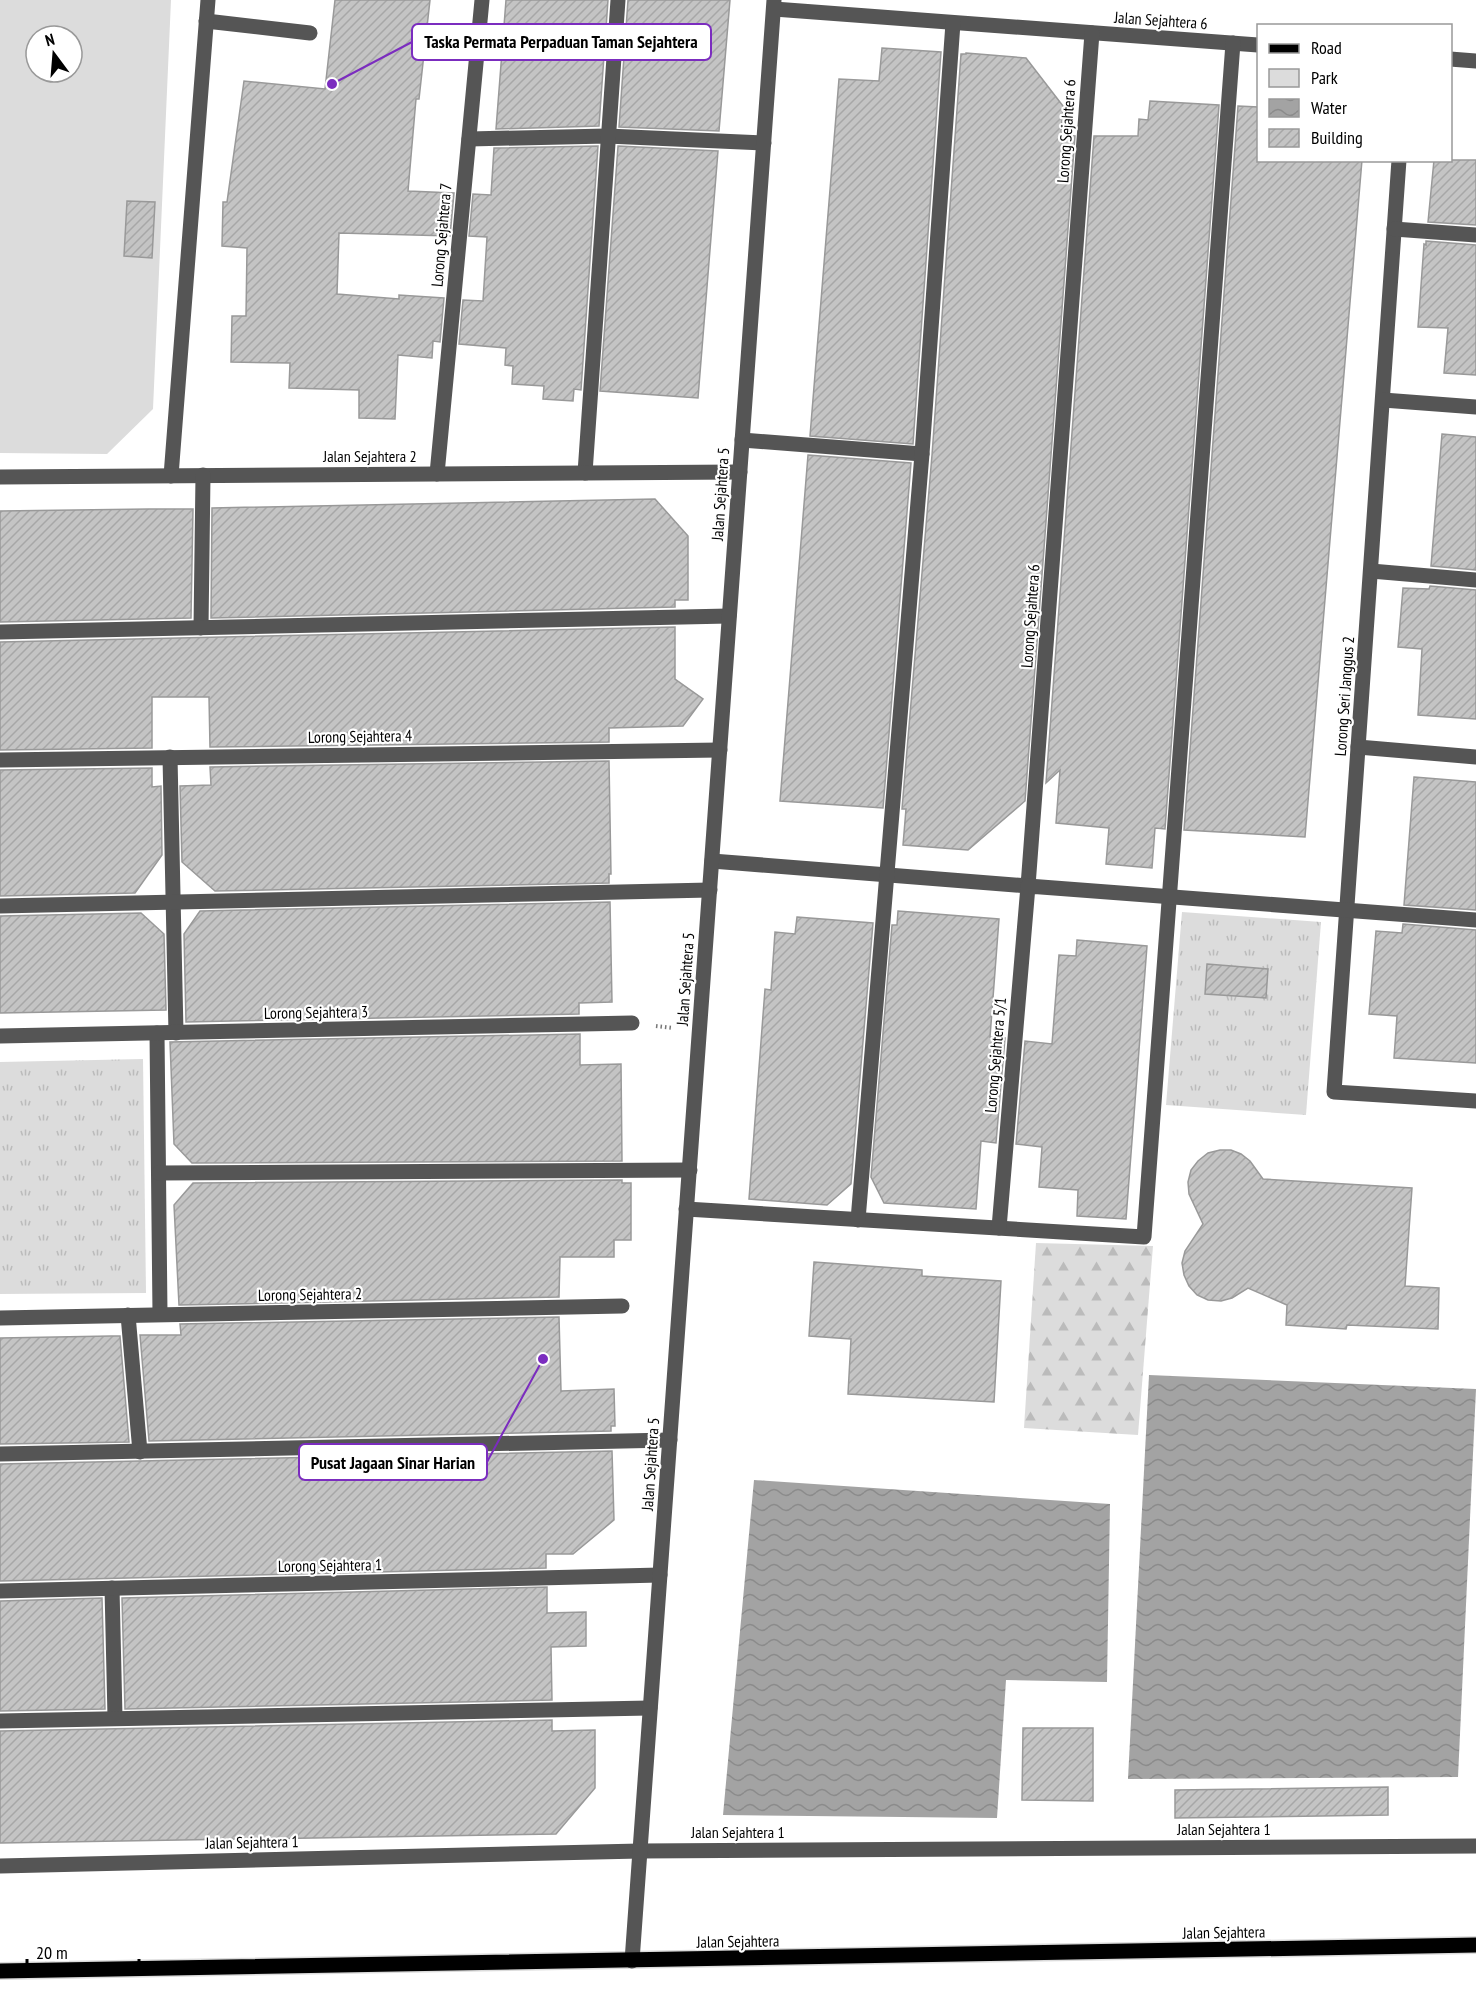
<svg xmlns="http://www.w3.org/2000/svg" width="1476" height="1995" viewBox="0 0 1476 1995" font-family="'PT Sans Narrow',sans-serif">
<defs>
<pattern id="grass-tufts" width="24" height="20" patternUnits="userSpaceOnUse" patternTransform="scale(1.5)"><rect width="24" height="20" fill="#dcdcdc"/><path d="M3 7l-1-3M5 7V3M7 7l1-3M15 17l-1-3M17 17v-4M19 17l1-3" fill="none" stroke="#bbb"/></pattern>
<pattern id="forest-firs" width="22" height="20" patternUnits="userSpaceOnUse" patternTransform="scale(1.5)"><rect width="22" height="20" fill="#dcdcdc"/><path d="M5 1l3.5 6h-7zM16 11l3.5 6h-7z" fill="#bbb"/></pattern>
<pattern id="water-waves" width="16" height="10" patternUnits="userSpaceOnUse" patternTransform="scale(1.5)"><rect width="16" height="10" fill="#a3a3a3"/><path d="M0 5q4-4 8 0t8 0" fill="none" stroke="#8b8b8b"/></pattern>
<pattern id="building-hatch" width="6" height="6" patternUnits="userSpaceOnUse" patternTransform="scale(1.5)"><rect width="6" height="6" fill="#c4c4c4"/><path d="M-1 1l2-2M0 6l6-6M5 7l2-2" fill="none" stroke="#a7a7a7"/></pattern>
</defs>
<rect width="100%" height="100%" fill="#fff"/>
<g fill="url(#grass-tufts)">
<polygon points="1182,912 1321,922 1306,1115 1166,1105"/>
<polygon points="143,1059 146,1293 0,1294 0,1062"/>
</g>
<polygon fill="url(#forest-firs)" points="1036,1243 1153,1246 1138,1435 1024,1428"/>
<path fill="#dcdcdc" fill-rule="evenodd" d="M0,0H171L153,409L107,454L0,453ZM36,36H72V72H36Z"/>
<g fill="url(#water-waves)">
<polygon points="1149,1375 1476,1389 1458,1777 1128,1779"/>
<polygon points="754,1480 1110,1504 1107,1682 1006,1680 997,1818 723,1815"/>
</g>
<g fill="url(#building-hatch)" stroke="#999" stroke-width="1.5">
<polygon points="335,0 430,0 419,99 416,99 408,191 454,193 450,236 339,233 337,294 399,299 399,295 444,298 440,342 433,341 432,358 398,355 395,419 359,418 359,390 289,388 290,363 231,362 232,316 246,316 247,248 222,246 223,202 227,202 244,81 325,89"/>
<polygon points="506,0 608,0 599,126 496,129"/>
<polygon points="628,0 730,0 719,131 619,127"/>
<polygon points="882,48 941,52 913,444 810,436 839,79 879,81"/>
<polygon points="966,53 1026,58 1063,106 1061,135 1075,136 1025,801 968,850 903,845 906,809 902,809 932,455 961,54 966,54"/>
<polygon points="1150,101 1219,105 1165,829 1155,828 1152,868 1106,864 1109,828 1056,823 1060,770 1046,783 1094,136 1138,136 1139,119 1148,120"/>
<polygon points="1238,106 1258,107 1258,160 1362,160 1305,837 1184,830"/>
<polygon points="598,146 581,390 574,389 573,401 543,399 544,386 512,384 513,366 505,365 506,348 459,344 463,300 483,301 487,237 469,236 473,194 491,195 494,148"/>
<polygon points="618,146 718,151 698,398 600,391"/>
<polygon points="1434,160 1476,160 1476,225 1428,222"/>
<polygon points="127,201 155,202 152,258 124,256"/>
<polygon points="1426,241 1476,245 1476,375 1444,373 1448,328 1418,327 1424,244 1426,245"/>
<polygon points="1442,434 1476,437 1476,570 1431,566"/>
<polygon points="808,455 911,463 883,808 780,801"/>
<polygon points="655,499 688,536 688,600 675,600 675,607 211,618 212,508"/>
<polygon points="149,509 193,509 191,618 0,622 0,511"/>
<polygon points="1430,586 1476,590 1476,719 1418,715 1422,649 1398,647 1403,588 1429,589"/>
<polygon points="675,627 675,679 703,699 683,726 609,728 609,742 210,747 209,697 152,697 152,748 0,750 0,642"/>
<polygon points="609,761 611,874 609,874 609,883 215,891 182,862 180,786 211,785 210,767"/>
<polygon points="152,768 152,787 161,786 162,855 135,893 0,896 0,770"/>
<polygon points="1414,777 1476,782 1476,910 1404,905"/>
<polygon points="610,902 612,1002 579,1003 579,1014 186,1022 184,934 200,911"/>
<polygon points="898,911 999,919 990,1037 1005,1038 996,1143 981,1141 976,1209 884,1203 871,1177 892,925 897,925"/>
<polygon points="141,913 164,934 166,1010 0,1013 0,916"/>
<polygon points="797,917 873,923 851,1184 827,1205 749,1199 765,989 771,990 775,932 795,934"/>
<polygon points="1403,924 1476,930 1476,1063 1394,1058 1397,1016 1369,1014 1376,931 1402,933"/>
<polygon points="1077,940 1147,946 1126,1219 1077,1216 1078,1190 1039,1187 1042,1147 1016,1144 1025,1041 1052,1044 1059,955 1076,956"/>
<polygon points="1207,964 1268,969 1266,998 1205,994"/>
<polygon points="580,1034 580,1065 621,1064 622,1161 192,1163 174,1144 170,1042"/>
<polygon points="1220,1150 1231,1150 1241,1154 1250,1161 1263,1179 1412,1188 1405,1286 1439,1288 1438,1329 1347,1325 1346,1329 1286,1325 1287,1305 1248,1288 1232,1298 1221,1301 1208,1300 1197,1295 1189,1286 1184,1275 1182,1263 1185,1251 1203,1224 1189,1194 1188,1182 1191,1170 1198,1161 1208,1153"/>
<polygon points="622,1180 622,1183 631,1183 631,1240 614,1240 614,1257 560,1257 559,1297 179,1305 174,1205 193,1183"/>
<polygon points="814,1262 922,1270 922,1276 1001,1281 994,1402 848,1394 851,1339 809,1336"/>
<polygon points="559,1317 561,1391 614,1389 615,1426 611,1426 611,1431 149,1441 140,1335 181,1335 180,1324"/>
<polygon points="111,1336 120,1336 129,1442 0,1444 0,1338"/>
<polygon points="612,1451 614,1520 573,1554 546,1554 546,1568 0,1581 0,1464"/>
<polygon points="547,1587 547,1613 586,1612 586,1646 551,1647 552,1700 125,1709 122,1598"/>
<polygon points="102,1598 105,1709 0,1711 0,1601"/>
<polygon points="552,1720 552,1731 595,1730 595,1788 556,1834 0,1843 0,1731"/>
<polygon points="1023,1728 1093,1728 1093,1801 1022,1800"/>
<polygon points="1388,1787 1388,1815 1175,1818 1175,1790"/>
</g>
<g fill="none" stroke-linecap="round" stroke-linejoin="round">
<defs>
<polyline id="major" points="0,1971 1476,1945"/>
</defs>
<use href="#major" stroke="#dbdbdb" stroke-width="18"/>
<polyline stroke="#777" stroke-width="4" stroke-dasharray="1.5 3" stroke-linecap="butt" points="656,1026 673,1028"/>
<g stroke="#555" stroke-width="15">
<polyline points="774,9 1258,45"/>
<polyline points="206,21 310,33"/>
<polyline points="1450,59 1476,61"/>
<polyline points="469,139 607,136 764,143"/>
<polyline points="1399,160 1334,1092 1476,1101"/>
<polyline points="1394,229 1476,235"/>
<polyline points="1383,400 1476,407"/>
<polyline points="742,440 922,454"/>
<polyline points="585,473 618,0"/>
<polyline points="437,474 482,0"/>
<polyline points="171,476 208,0"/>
<polyline points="0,477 740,472"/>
<polyline points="1371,571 1476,580"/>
<polyline points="201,628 203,475"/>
<polyline points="0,632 729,616"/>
<polyline points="1358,747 1476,757"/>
<polyline points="170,757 176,1033"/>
<polyline points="0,760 720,750"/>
<polyline points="712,861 1028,886 1092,33"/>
<polyline points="0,906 710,890"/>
<polyline points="157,1033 160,1314"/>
<polyline points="0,1036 632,1023"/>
<polyline points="159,1173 690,1170"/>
<polyline points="686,1209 1144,1237 1233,43"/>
<polyline points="858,1220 922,454 953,23"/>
<polyline points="999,1228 1028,886 1476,920"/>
<polyline points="128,1315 140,1452"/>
<polyline points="0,1318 622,1306"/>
<polyline points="0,1454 670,1440"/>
<polyline points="112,1588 115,1717"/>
<polyline points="0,1591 660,1575"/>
<polyline points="0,1721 650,1708"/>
<polyline points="0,1866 640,1851 1476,1846"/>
<polyline points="632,1961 774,0"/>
</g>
<use href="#major" stroke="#000" stroke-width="15"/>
</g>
<g text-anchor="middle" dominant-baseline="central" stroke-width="4.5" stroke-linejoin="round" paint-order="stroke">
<g font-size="16" fill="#000" stroke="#fff">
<text transform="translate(1161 20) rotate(4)">Jalan Sejahtera 6</text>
<text transform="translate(1066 131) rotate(-86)">Lorong Sejahtera 6</text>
<text transform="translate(441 235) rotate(-85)">Lorong Sejahtera 7</text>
<text x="370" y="456">Jalan Sejahtera 2</text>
<text transform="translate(720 494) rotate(-86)">Jalan Sejahtera 5</text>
<text transform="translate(1030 616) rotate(-86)">Lorong Sejahtera 6</text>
<text transform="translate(1344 696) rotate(-86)">Lorong Seri Janggus 2</text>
<text transform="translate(360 736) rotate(-1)">Lorong Sejahtera 4</text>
<text transform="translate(685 979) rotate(-86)">Jalan Sejahtera 5</text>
<text transform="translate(316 1012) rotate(-1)">Lorong Sejahtera 3</text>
<text transform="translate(995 1055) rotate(-85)">Lorong Sejahtera 5/1</text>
<text transform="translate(310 1294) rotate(-1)">Lorong Sejahtera 2</text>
<text transform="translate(650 1464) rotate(-86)">Jalan Sejahtera 5</text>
<text transform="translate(330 1565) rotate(-1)">Lorong Sejahtera 1</text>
<text x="1224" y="1829">Jalan Sejahtera 1</text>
<text x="738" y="1832">Jalan Sejahtera 1</text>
<text transform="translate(252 1842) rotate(-1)">Jalan Sejahtera 1</text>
<text transform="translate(1224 1932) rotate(-1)">Jalan Sejahtera</text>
<text transform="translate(738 1941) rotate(-1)">Jalan Sejahtera</text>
</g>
</g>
<path fill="none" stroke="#7b2cbf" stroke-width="2" d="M332 84L412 42M543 1359L487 1462"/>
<g fill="#7b2cbf" stroke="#fff" stroke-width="2">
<circle cx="332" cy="84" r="6"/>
<circle cx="543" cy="1359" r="6"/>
</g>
<g fill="#fff" stroke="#7b2cbf" stroke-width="2">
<rect x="412" y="24" width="299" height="36" rx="6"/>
<rect x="299" y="1444" width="188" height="36" rx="6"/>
</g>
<g font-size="18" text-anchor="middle" font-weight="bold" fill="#000">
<text x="561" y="48">Taska Permata Perpaduan Taman Sejahtera</text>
<text x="393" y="1469">Pusat Jagaan Sinar Harian</text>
</g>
<rect x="1257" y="24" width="195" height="138" fill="#ffffff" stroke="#999999" stroke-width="1.5"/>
<rect x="1269" y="44" width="30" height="9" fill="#000000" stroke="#999999" stroke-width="1.5"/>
<text x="1311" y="54" font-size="18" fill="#000000">Road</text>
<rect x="1269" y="69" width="30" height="18" fill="#dcdcdc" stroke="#999999" stroke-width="1.5"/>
<text x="1311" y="84" font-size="18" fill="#000000">Park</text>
<rect x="1269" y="99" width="30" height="18" fill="url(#water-waves)" stroke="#999999" stroke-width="1.5"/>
<text x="1311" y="114" font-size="18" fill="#000000">Water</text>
<rect x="1269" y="129" width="30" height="18" fill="url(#building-hatch)" stroke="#999999" stroke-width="1.5"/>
<text x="1311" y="144" font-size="18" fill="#000000">Building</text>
<g transform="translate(54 54) rotate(344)"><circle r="28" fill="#ffffff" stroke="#999999" stroke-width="1.5"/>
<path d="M0-4.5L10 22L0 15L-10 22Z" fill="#000000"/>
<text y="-9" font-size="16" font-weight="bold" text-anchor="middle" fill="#000000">N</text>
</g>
<path d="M27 1959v9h112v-9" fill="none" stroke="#000000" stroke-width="3"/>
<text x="36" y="1959" font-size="18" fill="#000000" stroke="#ffffff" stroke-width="4.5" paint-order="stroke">20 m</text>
</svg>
